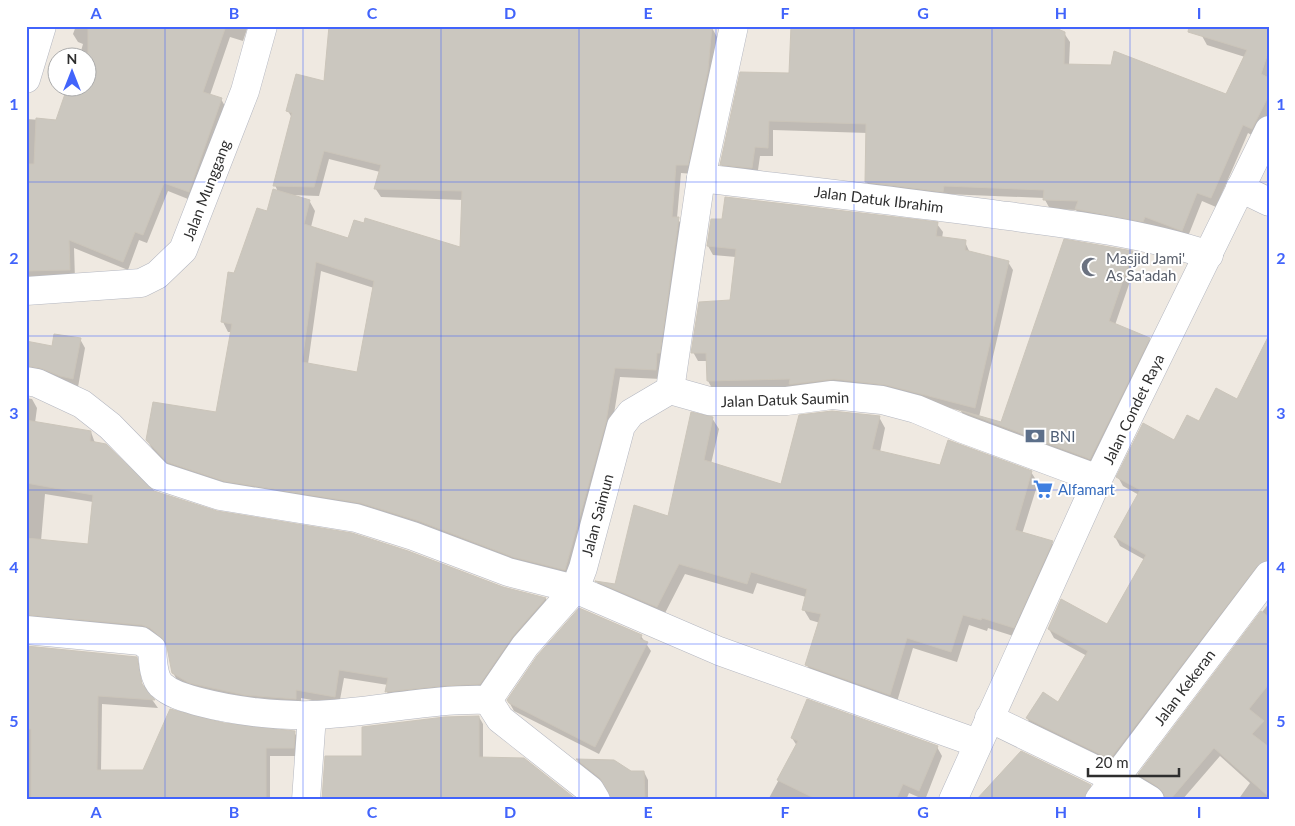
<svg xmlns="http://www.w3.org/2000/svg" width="1295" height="826" viewBox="0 0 1295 826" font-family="Lato,sans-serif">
<rect width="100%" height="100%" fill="#efe9e1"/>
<g fill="#0003" fill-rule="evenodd">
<polygon points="76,26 248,26 243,41 230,37 210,95 221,99 226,108 193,201 168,191 147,243 139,240 128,270 74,248 75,279 26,286 26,215 29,179 26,179 26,119 57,121 68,88 88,88 88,58 79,58 83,44 78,42 73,34"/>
<path d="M330,26H693L712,28L717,37L713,80L693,174L681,173L677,218L684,228L661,379L620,377L611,432L570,579L230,490L174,471L153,450L147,440L217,414L232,332H228L223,322L235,274L278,192L275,185L292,118L288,111L325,83ZM329,159L380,172L375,188L381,197L463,200L461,249L349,240L311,227L315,211L310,202L291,195L319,196ZM321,271L374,288L358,373L308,364Z"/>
<polygon points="1269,26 1269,114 1257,138 1248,133 1216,207 1202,201 1187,239 1081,218 1076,210 1050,209 1044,198 872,191 866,181 868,133 773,130 773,156 760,156 757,177 727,174 721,164 791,75 1064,33 1070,42 1069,65 1226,96 1245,57 1207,45 1202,36"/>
<polygon points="937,224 943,232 942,238 965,242 970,253 1008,262 1013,270 979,417 1002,424 1132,252 1137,261 1115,325 1149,339 1154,347 1095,467 965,419 961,411 892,393 713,390 708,381 707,361 698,361 693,352 731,302 736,257 713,255 708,246"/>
<polygon points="80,339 85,348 78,387 26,374 26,342 53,347"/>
<path d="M26,398L32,399L37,408L35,423L91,432L95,443L153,492L217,513L546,599L550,607L485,693L391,700L387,692L388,685L344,678L339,705L301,698V708L187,688L177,680L172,671L168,646L156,637L26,624ZM45,494L93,502L89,545L41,541Z"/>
<polygon points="879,417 885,428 880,452 941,466 1031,472 1038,483 1022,534 1052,543 1058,553 1020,638 988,628 987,631 969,625 957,662 913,648 896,705 813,676 807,665 820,623 810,620 804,610 806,597 757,583 753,594 685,574 663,617 603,591 597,582 616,586 669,517 712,418 719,429 711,464 782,485"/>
<polygon points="1118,477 1269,545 1269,569 1115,767 1032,727 1027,718 1059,704 1087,656 1054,638 1049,629 1108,626 1145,560 1120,546 1115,537 1139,495 1123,486"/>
<polygon points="1269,603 1269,800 1238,800 1250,783 1220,756 1182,800 1167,800 1144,783 1139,775"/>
<polygon points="641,636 651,651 599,754 514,711 508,700"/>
<path d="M26,647L136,659L141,667L146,691L158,708L102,704L101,771H144L224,725L294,732L299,740L298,756H270V800H26ZM137,665H140L145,690L142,691Z"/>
<polygon points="479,717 483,724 483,758 363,757"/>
<polygon points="792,738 937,747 942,756 925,800 909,793 906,800 768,800 797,746"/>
<polygon points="578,761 630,772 644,772 648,780 648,800 613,800 606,785 582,767"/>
</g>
<g fill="#cbc7bf" stroke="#cbc5ba" fill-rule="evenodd">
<polygon points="88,26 226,26 203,92 222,98 189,192 164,183 143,235 135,232 123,262 69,240 70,270 26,271 29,164 34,164 36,118 56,120 67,88 88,88"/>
<path d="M329,26L653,28L654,26H712L708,70L688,165H676L672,217H679L660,353H657L656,370L615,368L606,422L565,570L513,557L419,521L361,503L224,481L167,462L146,440L153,402L216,412L232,324L221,322L228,272L234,273L257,208L267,211L273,189L310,200L304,224L348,238L354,220L364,223L365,218L460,247L462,191L374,189L381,165L324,151L314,187L273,186L292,113L286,111L296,74L324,81ZM316,262L374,281L357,372L302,362Z"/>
<polygon points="791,26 1051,26 1065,32 1064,64 1111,65 1114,51 1226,94 1247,50 1188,32 1189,26 1269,26 1269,57 1267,56 1261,74 1269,78 1269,95 1252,129 1243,125 1211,198 1197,193 1182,231 1145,217 1143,222 1075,209 1078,201 1043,200 1044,190 944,186 943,192 865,182 866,124 769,121 768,148 755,147 752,168 720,165 740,72 789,73"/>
<polygon points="725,197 938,222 936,236 966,240 965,250 1009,261 975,408 886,385 834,379 793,384 789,384 790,379 707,381 706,353 691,353 699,302 730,300 736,249 707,246 711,219 722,219"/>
<polygon points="1064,239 1133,251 1109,321 1150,338 1090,459 959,410 1001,422"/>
<polygon points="54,334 81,338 73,379 60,376 40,368 26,366 26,341 52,346"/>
<polygon points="1269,335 1269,560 1257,566 1110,759 1026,718 1043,692 1058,702 1088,651 1048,629 1061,599 1107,624 1146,555 1114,537 1140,490 1116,477 1143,423 1174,440 1187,415 1199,421 1216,388 1237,399"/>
<polygon points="832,411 880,416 872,449 940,465 948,440 1032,471 1015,530 1053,541 1014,628 982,618 981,620 963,615 951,652 907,638 890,695 805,665 821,614 802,610 807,589 751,572 747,584 679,564 657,607 595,581 615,584 634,505 668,516 691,412 713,417 704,460 781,484 799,415"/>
<polygon points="26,420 91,431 90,441 106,444 154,491 217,511 352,533 408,551 503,587 546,598 512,637 480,684 442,686 385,692 388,678 339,670 335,697 296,690 296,699 244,695 189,683 172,673 166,642 150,628 142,625 26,615 26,538 88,544 93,495 26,483"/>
<polygon points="579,608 642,635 640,639 648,642 595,747 509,703 507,700 537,656"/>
<polygon points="1261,611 1269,617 1269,684 1249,709 1264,721 1252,734 1269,747 1269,797 1214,748 1170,800 1166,800 1163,792 1158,787 1138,774"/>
<polygon points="26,646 137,657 142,684 155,700 98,696 97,770 143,770 170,709 224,723 295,731 294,748 266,748 266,800 31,800 31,729 26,729"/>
<polygon points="807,699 938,746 919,791 903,784 896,800 818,800 777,780 798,741 791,738"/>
<polygon points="479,716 479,757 524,758 577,800 322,800 325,756 362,756 362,727 445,717"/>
<polygon points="1021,751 1091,785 1084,800 976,800"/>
<polygon points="576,759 614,760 631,771 644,771 645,798 611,798 600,778"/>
</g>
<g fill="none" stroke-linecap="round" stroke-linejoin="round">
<defs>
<g id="minor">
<path d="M734,26L701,178C801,190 900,201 1000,215C1069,224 1142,233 1209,255"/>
<polyline points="26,79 42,26"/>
<polyline points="1240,188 1269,202"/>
<polyline points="26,291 141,283 157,275 183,250 245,91 263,26"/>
<polyline points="26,381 37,383 82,404 110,426 159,476 220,496 356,518 413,536 508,572 575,589 719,651 977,743"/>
<polyline points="670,390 709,401 787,401 832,395 882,400 916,409 963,429 1098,479"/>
<path d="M26,630L141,641L152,649C153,660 153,677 161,685C172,695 186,698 200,702C234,711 277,716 313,715C371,713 429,698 488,700"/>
<polyline points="989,718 1115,779 1150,800"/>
<polyline points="306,800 312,715"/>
<polyline points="596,800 590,790 500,719 488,700 525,646 575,589 583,568 621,426 631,413 670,390 701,178"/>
<polyline points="953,800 1098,479 1269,130"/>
<polyline points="1099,800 1269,575"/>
</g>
</defs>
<use href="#minor" stroke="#b4b7c1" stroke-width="29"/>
<use href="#minor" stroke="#fff" stroke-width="28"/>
</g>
<path fill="none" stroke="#4264fb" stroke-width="1" stroke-opacity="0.55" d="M165,26V800M303,26V800M441,26V800M579,26V800M716,26V800M854,26V800M992,26V800M1130,26V800M26,182H1269M26,336H1269M26,490H1269M26,644H1269"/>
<defs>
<symbol id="mosque-bare" viewBox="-9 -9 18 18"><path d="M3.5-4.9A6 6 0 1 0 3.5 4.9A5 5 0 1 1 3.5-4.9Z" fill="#6b7280" stroke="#fff" stroke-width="2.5" paint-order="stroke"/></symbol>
<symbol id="bank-bare" viewBox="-9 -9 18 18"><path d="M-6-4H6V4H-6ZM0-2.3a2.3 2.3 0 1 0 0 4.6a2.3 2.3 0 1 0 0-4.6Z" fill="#5c6f8a" stroke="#fff" stroke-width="2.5" paint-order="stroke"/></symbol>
<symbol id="supermarket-bare" viewBox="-9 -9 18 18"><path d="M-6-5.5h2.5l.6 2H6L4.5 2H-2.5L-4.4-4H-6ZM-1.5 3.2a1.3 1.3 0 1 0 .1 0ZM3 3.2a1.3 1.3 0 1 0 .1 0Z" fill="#3f7fe0" stroke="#fff" stroke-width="2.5" paint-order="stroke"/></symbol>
</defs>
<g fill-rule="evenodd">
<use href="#mosque-bare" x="1077" y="253" width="28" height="28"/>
<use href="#bank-bare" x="1021" y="422" width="28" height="28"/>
<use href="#supermarket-bare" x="1029" y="475" width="28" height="28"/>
</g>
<g text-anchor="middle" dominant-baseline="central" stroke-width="4" stroke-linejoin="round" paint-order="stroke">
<g font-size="15" fill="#2e2e2e" stroke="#fff">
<text transform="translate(206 190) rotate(-69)">Jalan Munggang</text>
<text transform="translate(879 199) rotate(7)">Jalan Datuk Ibrahim</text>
<text transform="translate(785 399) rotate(-2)">Jalan Datuk Saumin</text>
<text transform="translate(1133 409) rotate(-64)">Jalan Condet Raya</text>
<text transform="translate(597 515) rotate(-75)">Jalan Saimun</text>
<text transform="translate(1184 687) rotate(-53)">Jalan Kekeran</text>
</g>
<g font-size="15" fill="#5b616d" stroke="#fff" text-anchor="start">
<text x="1106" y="258">Masjid Jami'<tspan x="1106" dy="17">As Sa'adah</tspan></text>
</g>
<g font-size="15" fill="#4e5e75" stroke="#fff" text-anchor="start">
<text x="1050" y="436">BNI</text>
</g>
<g font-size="15" fill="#366cbe" stroke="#fff" text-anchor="start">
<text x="1058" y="489">Alfamart</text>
</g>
</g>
<rect width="1295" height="826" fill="none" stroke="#ffffff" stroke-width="55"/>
<g transform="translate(72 72)"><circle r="24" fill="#ffffff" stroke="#ababab"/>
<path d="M0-4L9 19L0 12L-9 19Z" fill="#4264fb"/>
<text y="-8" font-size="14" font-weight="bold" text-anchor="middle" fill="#2e2e2e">N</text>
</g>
<path d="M1088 768v8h91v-8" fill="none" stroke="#2e2e2e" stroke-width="2.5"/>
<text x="1095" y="768" font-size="15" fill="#2e2e2e" stroke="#ffffff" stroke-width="4" paint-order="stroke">20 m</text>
<rect x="28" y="28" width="1240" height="770" fill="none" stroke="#4264fb" stroke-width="2"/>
<g font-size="16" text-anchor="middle" font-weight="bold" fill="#4264fb">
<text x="96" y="19">A</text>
<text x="234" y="19">B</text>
<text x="372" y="19">C</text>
<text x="510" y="19">D</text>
<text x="648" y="19">E</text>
<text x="785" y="19">F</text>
<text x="923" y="19">G</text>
<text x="1061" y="19">H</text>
<text x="1199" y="19">I</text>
<text x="14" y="110">1</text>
<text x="1281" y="110">1</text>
<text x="14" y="264">2</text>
<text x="1281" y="264">2</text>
<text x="14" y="419">3</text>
<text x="1281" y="419">3</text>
<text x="14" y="573">4</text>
<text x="1281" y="573">4</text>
<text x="14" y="727">5</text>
<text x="1281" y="727">5</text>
<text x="96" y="818">A</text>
<text x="234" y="818">B</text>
<text x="372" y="818">C</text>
<text x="510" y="818">D</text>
<text x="648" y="818">E</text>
<text x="785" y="818">F</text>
<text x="923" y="818">G</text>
<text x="1061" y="818">H</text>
<text x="1199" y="818">I</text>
</g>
</svg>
